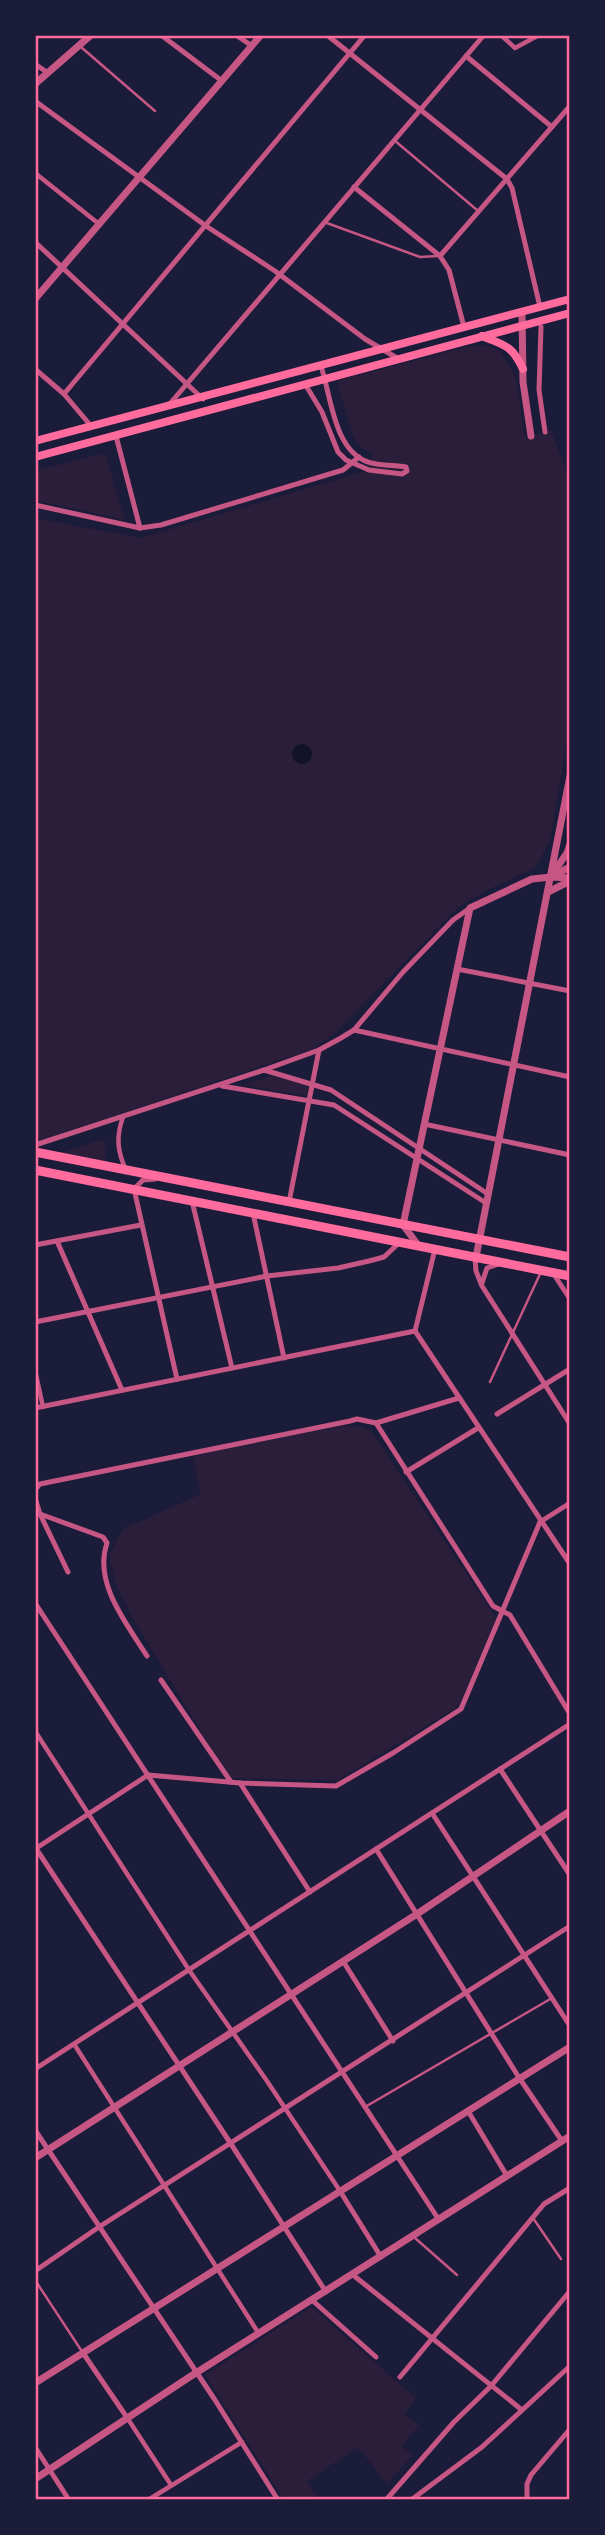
<svg xmlns="http://www.w3.org/2000/svg" width="605" height="2535" viewBox="0 0 605 2535" font-family="Georgia,serif">
<rect width="100%" height="100%" fill="#1b1b3a"/>
<g fill="#2a1e3b">
<polygon points="486,345 501,352 516,378 525,438 551,430 570,481 570,724 550,841 535,868 485,891 457,908 335,1033 313,1049 35,1142 35,518 141,538 365,471 373,455 357,444 351,431 337,381 469,346"/>
<polygon points="105,453 125,520 35,500 35,471"/>
<polygon points="271,1076 309,1085 307,1096 243,1085"/>
<polygon points="100,1140 105,1142 106,1164 61,1153"/>
<polygon points="343,1426 362,1427 371,1431 496,1618 459,1706 338,1780 229,1778 132,1617 116,1584 109,1555 123,1529 201,1494 193,1457 260,1440"/>
<polygon points="311,2307 416,2398 404,2414 419,2425 402,2446 412,2456 387,2484 358,2447 307,2481 320,2500 284,2500 205,2375"/>
</g>
<circle fill="#12122b" cx="302" cy="754" r="10"/>
<g fill="none" stroke-linecap="round" stroke-linejoin="round">
<g stroke="#c65784" stroke-width="2.5">
<polyline points="81,47 155,111"/>
<polyline points="394,140 477,210"/>
<polyline points="324,222 420,257 437,256"/>
<polyline points="490,1382 540,1274"/>
<polyline points="365,2107 552,1998"/>
<polyline points="533,2218 561,2259"/>
<polyline points="415,2238 457,2275"/>
<polyline points="35,2280 81,2350"/>
</g>
<g stroke="#c65784" stroke-width="4.5">
<polyline points="501,35 515,48 539,35"/>
<polyline points="35,173 99,224"/>
<path d="M123,1117C116,1136 117,1151 126,1170"/>
<polyline points="35,1370 43,1407"/>
<polyline points="35,1731 189,1970 267,2081 340,2191"/>
<polyline points="74,2044 259,2334"/>
<polyline points="128,2419 171,2485"/>
<polyline points="148,2500 242,2442"/>
</g>
<g stroke="#c65784" stroke-width="5">
<polyline points="161,35 222,81"/>
<polyline points="236,35 252,46"/>
<polyline points="327,35 507,179 512,188 540,307"/>
<polyline points="35,37 36,35"/>
<polyline points="466,56 552,127"/>
<polyline points="35,64 48,73"/>
<polyline points="35,101 206,226 275,271 365,339 397,358"/>
<polyline points="354,187 440,256 449,270 464,327"/>
<polyline points="35,242 203,399"/>
<polyline points="440,256 570,106"/>
<polyline points="541,327 539,390 545,432"/>
<polyline points="35,369 64,394 91,426"/>
<path d="M305,384L322,412L338,452L346,460L369,470L402,474L407,471L406,467C394,465 379,466 368,462C334,451 331,396 321,366"/>
<polyline points="64,394 365,35"/>
<polyline points="168,406 484,35"/>
<polyline points="116,436 140,528"/>
<polyline points="35,505 140,528 161,525 343,470 359,457"/>
<polyline points="457,969 570,991"/>
<polyline points="354,1030 570,1077"/>
<polyline points="264,1070 331,1090 488,1194"/>
<polyline points="222,1086 334,1105 486,1203"/>
<polyline points="424,1124 570,1155"/>
<polyline points="35,1145 264,1070 319,1050 341,1038 354,1030 403,972 453,920 470,908"/>
<polyline points="155,1179 143,1180 134,1189 177,1379"/>
<polyline points="192,1201 232,1368"/>
<polyline points="289,1202 319,1050"/>
<polyline points="253,1213 284,1358"/>
<polyline points="57,1241 122,1390"/>
<polyline points="35,1245 141,1225"/>
<polyline points="475,1258 476,1271 482,1286 570,1424"/>
<polyline points="553,1273 570,1299"/>
<polyline points="482,1283 487,1268 499,1264"/>
<polyline points="35,1322 267,1276 338,1268 369,1261 384,1257 400,1242"/>
<polyline points="415,1331 570,1564"/>
<polyline points="415,1331 435,1249"/>
<polyline points="35,1408 415,1331"/>
<polyline points="497,1414 570,1369"/>
<polyline points="376,1423 493,1606 510,1615 570,1714"/>
<polyline points="406,1472 478,1428"/>
<polyline points="35,1490 40,1484 350,1421 357,1419 376,1423 459,1398"/>
<polyline points="35,1498 40,1514 68,1572"/>
<path d="M40,1514L103,1537L107,1543C93,1583 127,1624 147,1656"/>
<polyline points="540,1522 570,1503"/>
<polyline points="35,1603 439,2220"/>
<polyline points="161,1680 231,1782"/>
<polyline points="500,1769 570,1875"/>
<polyline points="240,1783 310,1892"/>
<polyline points="432,1813 570,2026"/>
<polyline points="35,1847 231,2144 326,2292"/>
<polyline points="35,1849 148,1775 240,1783 336,1786 393,1753 461,1709 540,1522"/>
<polyline points="376,1849 518,2076 562,2141"/>
<polyline points="343,1961 393,2041"/>
<polyline points="35,2069 570,1724"/>
<polyline points="468,2111 507,2176"/>
<polyline points="35,2130 215,2400 278,2500"/>
<polyline points="340,2191 381,2257"/>
<polyline points="35,2271 99,2227 570,1926"/>
<polyline points="353,2275 522,2410"/>
<polyline points="313,2301 376,2357"/>
<polyline points="83,2353 128,2419"/>
<polyline points="400,2377 544,2204 570,2188"/>
<polyline points="35,2447 69,2500"/>
<polyline points="386,2500 454,2422 491,2386 570,2291"/>
<polyline points="411,2500 482,2447 570,2366"/>
<polyline points="527,2500 527,2484 531,2475 570,2429"/>
</g>
<g stroke="#c65784" stroke-width="7">
<polyline points="35,84 91,35"/>
<polyline points="35,299 261,35"/>
<polyline points="522,312 523,382 531,436"/>
<polyline points="554,875 570,867"/>
<polyline points="551,876 567,853 570,844"/>
<polyline points="548,892 570,881"/>
<polyline points="418,1245 403,1225 470,908 532,879 551,877 570,878"/>
<polyline points="476,1257 570,776"/>
<polyline points="35,2158 417,1914 570,1811"/>
<polyline points="35,2383 570,2047"/>
<polyline points="35,2479 188,2378 570,2136"/>
</g>
<g stroke="#ff6b9d" stroke-width="8">
<path d="M482,336C505,346 511,344 523,369"/>
<polyline points="35,441 570,299"/>
<polyline points="35,457 570,313"/>
</g>
<g stroke="#ff6b9d" stroke-width="9">
<polyline points="35,1152 570,1257"/>
<polyline points="35,1170 570,1276"/>
</g>
</g>
<rect width="605" height="2535" fill="none" stroke="#1b1b3a" stroke-width="74"/>
<rect x="37" y="37" width="531" height="2461" fill="none" stroke="#ff6b9d" stroke-width="2.5"/>
</svg>
